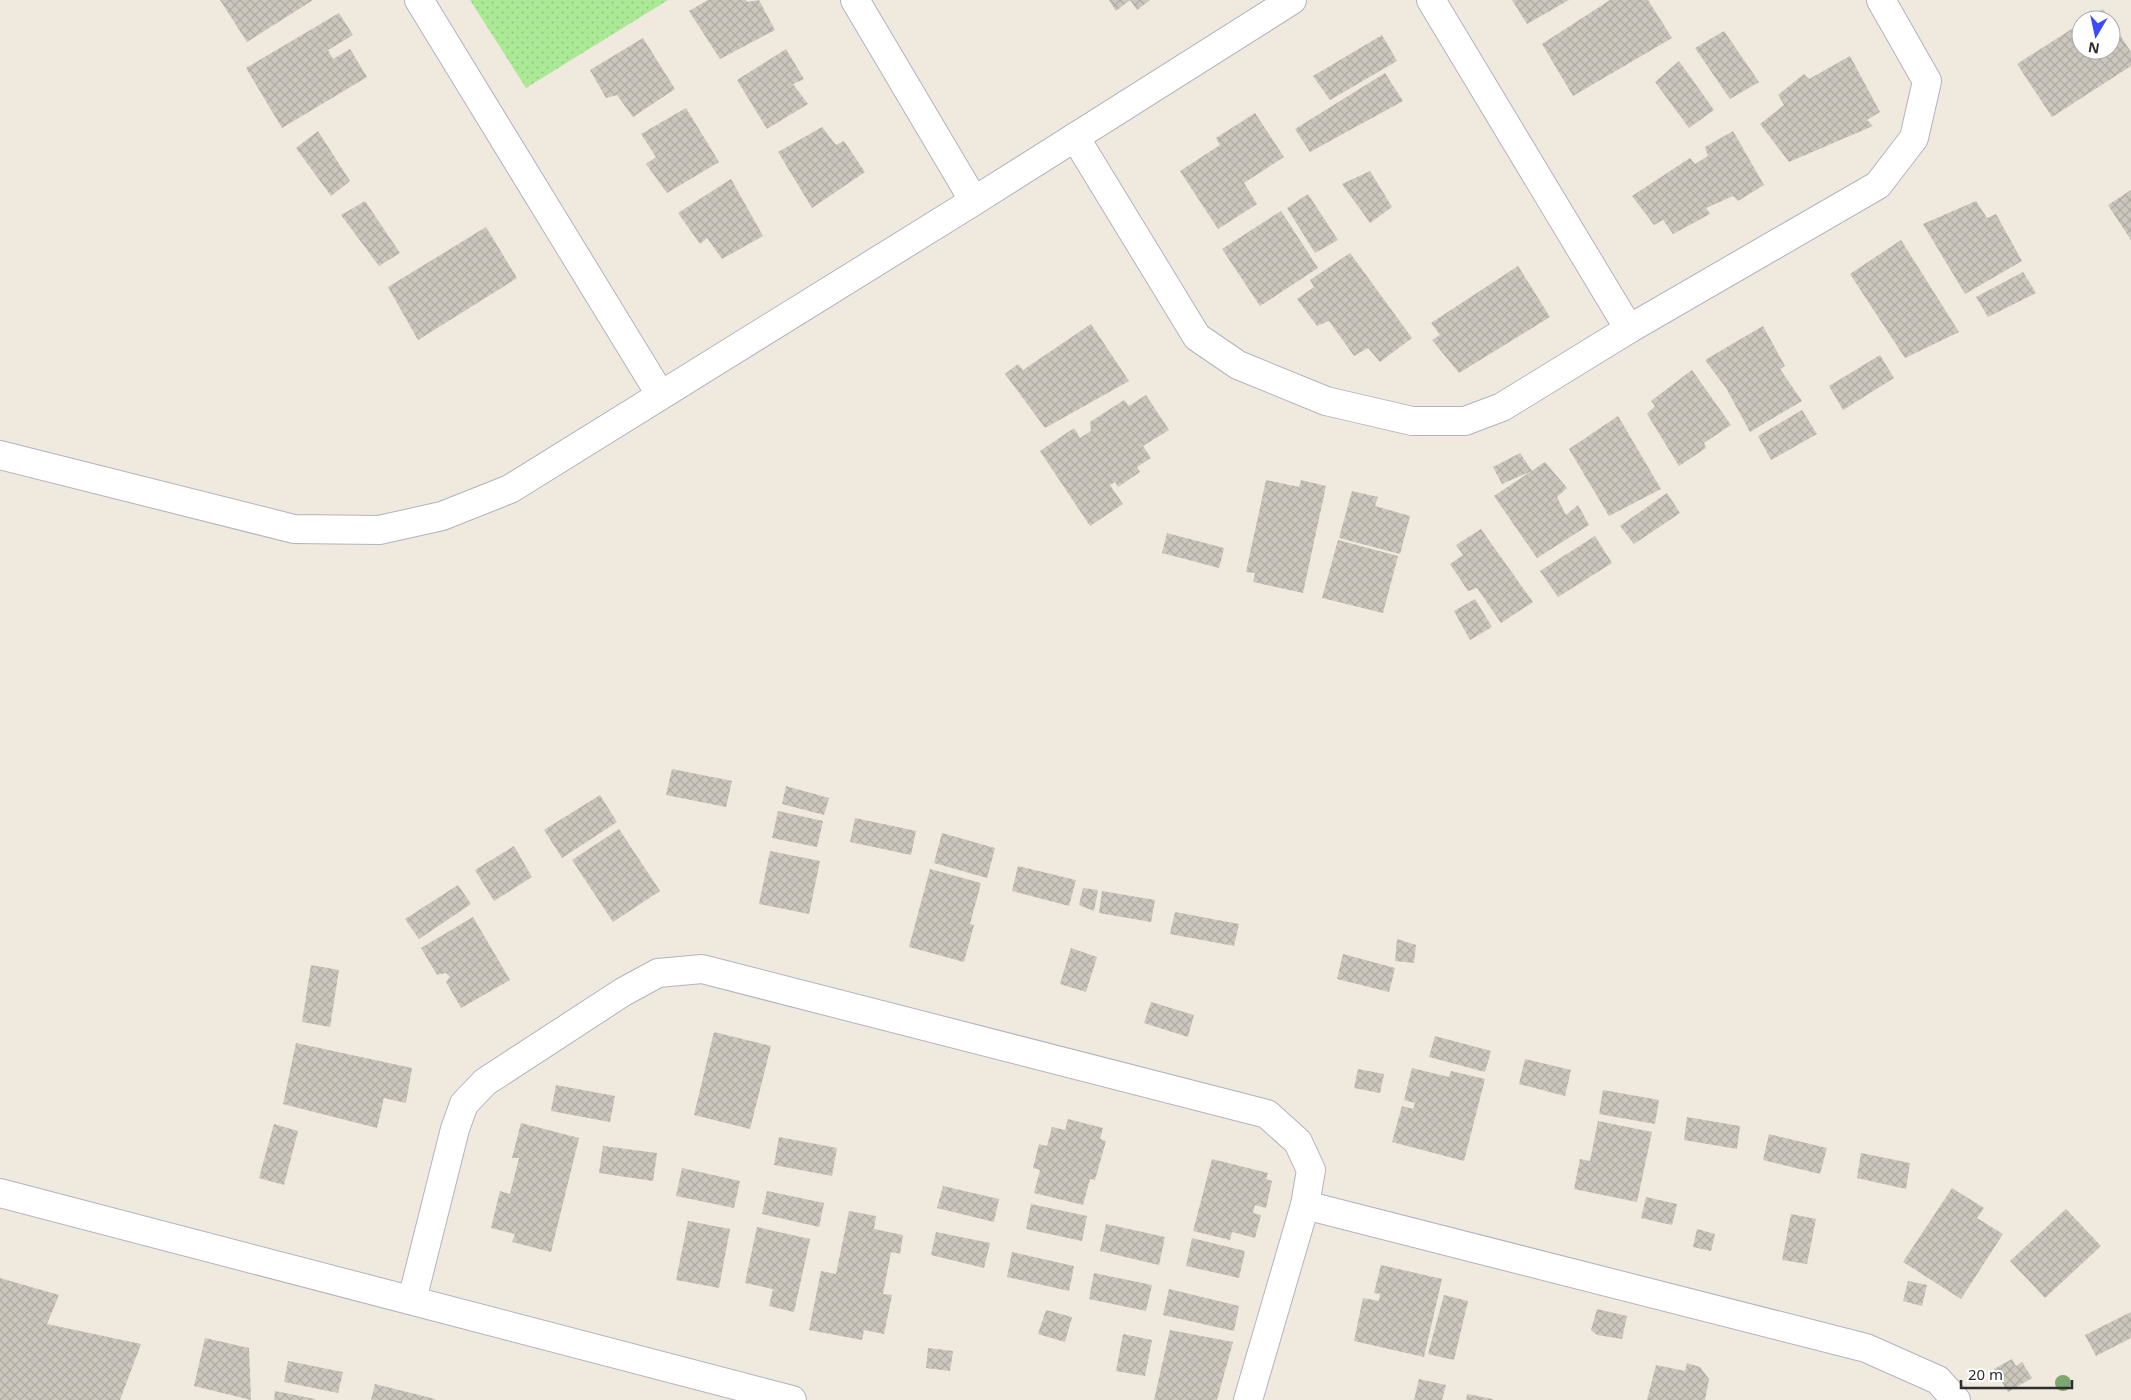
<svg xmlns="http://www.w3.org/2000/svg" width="2131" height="1400" viewBox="0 0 2131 1400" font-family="'Noto Sans',sans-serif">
<defs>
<pattern id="grass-dots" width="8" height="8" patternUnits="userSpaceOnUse" patternTransform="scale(1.25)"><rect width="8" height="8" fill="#abe997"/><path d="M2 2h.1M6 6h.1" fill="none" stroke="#93c882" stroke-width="1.8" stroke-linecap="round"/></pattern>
<pattern id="building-cross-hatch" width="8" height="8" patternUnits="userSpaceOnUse" patternTransform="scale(1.25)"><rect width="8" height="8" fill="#cbc7bd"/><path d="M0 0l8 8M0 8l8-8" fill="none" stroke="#afaba3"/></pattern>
</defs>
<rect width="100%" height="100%" fill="#efe9de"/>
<polygon fill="url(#grass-dots)" points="470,0 668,0 526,88"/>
<g fill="url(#building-cross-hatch)">
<polygon points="220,0 313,0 247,42"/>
<polygon points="708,0 746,0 747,2 759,0 775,30 720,59 689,11"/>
<polygon points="1109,0 1150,0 1137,10 1130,0 1116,11"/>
<polygon points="1512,0 1569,0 1527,24"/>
<polygon points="1610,0 1648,0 1672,38 1573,96 1542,44"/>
<polygon points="2103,9 2110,20 2086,20"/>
<polygon points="339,13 353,35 328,50 333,59 350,49 367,77 282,128 246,68"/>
<polygon points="2111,21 2131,52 2131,66 2052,117 2017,64 2081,23 2081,50 2111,50"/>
<polygon points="1724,31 1759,82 1730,99 1695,48"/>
<polygon points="1382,35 1397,61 1330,100 1313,76"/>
<polygon points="643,38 675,89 633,117 617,95 606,98 590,70"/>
<polygon points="786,49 804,79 793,84 808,104 767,129 737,80"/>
<polygon points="1850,56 1880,112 1867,120 1873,126 1789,162 1760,124 1784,105 1778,95 1804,74 1809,79"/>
<polygon points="1679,61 1714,110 1689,128 1655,82"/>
<polygon points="1385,73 1403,101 1310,152 1295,129"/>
<polygon points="686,108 719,162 667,193 646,164 656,157 641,134"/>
<polygon points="1255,113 1284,157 1244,183 1257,204 1218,229 1180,171 1220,145 1216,138"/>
<polygon points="822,127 836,145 844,141 865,172 812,208 778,152"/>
<polygon points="318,131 350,181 331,196 296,148"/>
<polygon points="1733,131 1764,185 1738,201 1733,196 1706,208 1710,214 1673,234 1663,220 1654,225 1632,196 1690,158 1695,164 1708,156 1705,147"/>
<polygon points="1370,171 1392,207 1370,223 1342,184"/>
<polygon points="731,179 763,236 722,259 707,238 700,244 678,213"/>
<polygon points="2131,190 2131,240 2108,205"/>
<polygon points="1308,194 1338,240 1315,253 1287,208"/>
<polygon points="365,201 400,253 379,266 341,215"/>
<polygon points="1976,201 1987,218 1996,214 2022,261 1965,294 1923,224"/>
<polygon points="1281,211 1318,268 1260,306 1222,249"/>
<polygon points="486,227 517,278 418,340 388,287"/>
<polygon points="1901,240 1959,332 1905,358 1850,274"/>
<polygon points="1350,253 1412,338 1380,362 1368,348 1354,356 1329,321 1317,326 1297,299 1314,287 1310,280"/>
<polygon points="1518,266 1550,317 1459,373 1432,340 1440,335 1431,323"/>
<polygon points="2023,272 2036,293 1988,317 1976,297"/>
<polygon points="1091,324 1129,381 1045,428 1005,374 1018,364 1023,370"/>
<polygon points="1763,326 1785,366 1780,369 1802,401 1750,432 1726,388 1705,360"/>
<polygon points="1880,355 1894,378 1843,410 1829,386"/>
<polygon points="1692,370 1731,425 1704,443 1706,448 1679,466 1647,414 1655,406 1651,401"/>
<polygon points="1146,395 1169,430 1143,446 1151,458 1137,467 1140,472 1118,487 1115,482 1110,485 1123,504 1090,526 1040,451 1074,428 1080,438 1091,431 1090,422 1124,400 1129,406"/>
<polygon points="1802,410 1817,434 1771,460 1758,436"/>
<polygon points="1618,416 1661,489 1609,516 1569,449"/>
<polygon points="1520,453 1532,471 1502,484 1493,467"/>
<polygon points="1545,462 1567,488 1557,497 1566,515 1578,505 1589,525 1537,558 1494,496"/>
<polygon points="1266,480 1299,487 1301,480 1326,486 1303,593 1253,582 1255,573 1246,572"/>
<polygon points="1352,491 1378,497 1375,506 1410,516 1400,554 1339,538"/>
<polygon points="1667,493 1680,513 1634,544 1620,526"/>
<polygon points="1481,529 1533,602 1501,623 1477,588 1468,591 1450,564 1463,555 1456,545"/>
<polygon points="1167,533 1224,548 1219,568 1162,553"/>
<polygon points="1595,536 1612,563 1558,597 1540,571"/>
<polygon points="1338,540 1398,556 1383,613 1322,598"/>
<polygon points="1475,599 1492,627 1470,640 1454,611"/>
<polygon points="672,769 732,781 726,807 666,795"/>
<polygon points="786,786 829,798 824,815 782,804"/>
<polygon points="600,795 617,822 562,858 544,830"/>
<polygon points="778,811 823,821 817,847 772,838"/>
<polygon points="855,818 916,831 911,855 850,842"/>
<polygon points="619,829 660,891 613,922 572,860"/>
<polygon points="942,833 995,848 987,878 934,863"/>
<polygon points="514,846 532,877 494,901 475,870"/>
<polygon points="770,851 820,861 809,914 759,904"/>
<polygon points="1018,866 1076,880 1069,906 1012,891"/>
<polygon points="930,869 981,883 970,924 974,925 964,962 909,947"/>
<polygon points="458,885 471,904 419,939 405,919"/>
<polygon points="1083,888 1098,890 1094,911 1079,905"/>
<polygon points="1102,891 1155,900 1151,922 1099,913"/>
<polygon points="1175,912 1239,924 1234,946 1170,934"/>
<polygon points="473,917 510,980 461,1008 446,982 450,977 446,973 437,975 421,948"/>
<polygon points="1397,939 1416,945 1414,963 1395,961"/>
<polygon points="1071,948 1097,957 1086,992 1060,984"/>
<polygon points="1343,954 1395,968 1389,992 1337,979"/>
<polygon points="311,965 339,970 330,1027 302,1022"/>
<polygon points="1151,1002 1194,1015 1188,1037 1144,1023"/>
<polygon points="714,1032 771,1046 750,1129 694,1115"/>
<polygon points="1435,1036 1491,1051 1485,1072 1429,1057"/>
<polygon points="296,1043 412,1068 406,1103 384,1098 377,1128 283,1104"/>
<polygon points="1525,1059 1571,1070 1565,1096 1519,1084"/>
<polygon points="1412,1068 1449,1077 1451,1071 1485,1079 1464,1161 1392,1142 1402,1106 1413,1109 1415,1103 1404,1100"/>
<polygon points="1358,1069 1384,1074 1380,1093 1354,1088"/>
<polygon points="556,1085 615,1096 610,1122 551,1111"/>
<polygon points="1603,1090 1659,1100 1655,1124 1599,1114"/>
<polygon points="1687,1117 1740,1126 1737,1149 1684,1140"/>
<polygon points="1068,1119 1103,1128 1100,1139 1106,1141 1095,1180 1090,1179 1083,1205 1034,1193 1040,1170 1033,1168 1039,1144 1047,1146 1052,1127 1065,1130"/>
<polygon points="1598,1121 1652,1132 1637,1202 1574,1189 1580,1159 1590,1161"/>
<polygon points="521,1123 579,1138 551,1252 512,1242 515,1234 491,1228 500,1191 510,1194 519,1158 512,1158"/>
<polygon points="274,1124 298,1131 284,1185 259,1178"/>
<polygon points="1769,1134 1827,1148 1820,1174 1763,1160"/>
<polygon points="779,1137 837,1148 832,1176 774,1165"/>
<polygon points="603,1146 657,1153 653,1181 599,1173"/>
<polygon points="1861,1153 1910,1163 1906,1189 1857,1178"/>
<polygon points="1212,1159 1268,1173 1266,1179 1272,1181 1266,1208 1255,1205 1253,1213 1261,1215 1255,1238 1232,1232 1230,1240 1193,1231"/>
<polygon points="682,1168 740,1181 734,1208 676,1196"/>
<polygon points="943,1186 999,1199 994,1222 937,1208"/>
<polygon points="1952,1188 1984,1208 1977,1218 2003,1234 1961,1299 1903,1262"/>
<polygon points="767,1191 824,1203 819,1227 762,1214"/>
<polygon points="1646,1197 1677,1204 1672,1225 1641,1218"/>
<polygon points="1031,1204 1087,1216 1082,1241 1026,1229"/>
<polygon points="2066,1209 2101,1246 2045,1298 2010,1261"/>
<polygon points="849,1211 876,1216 874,1229 903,1235 900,1254 891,1252 883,1294 892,1295 884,1334 864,1330 862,1340 809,1330 821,1271 836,1274"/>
<polygon points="1791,1214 1816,1219 1807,1264 1782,1260"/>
<polygon points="688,1221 730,1229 719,1288 676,1280"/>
<polygon points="1106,1224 1165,1237 1159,1265 1100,1251"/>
<polygon points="757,1227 810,1239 794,1312 769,1306 773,1289 745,1283"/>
<polygon points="1697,1229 1715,1234 1711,1251 1693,1247"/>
<polygon points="936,1232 990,1243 984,1268 931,1255"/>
<polygon points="1192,1238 1245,1251 1239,1278 1186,1266"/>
<polygon points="1012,1252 1074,1266 1069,1291 1007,1277"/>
<polygon points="1381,1265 1442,1279 1424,1357 1354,1341 1363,1298 1379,1301 1380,1294 1374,1293"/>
<polygon points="1094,1273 1152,1285 1146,1311 1089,1299"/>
<polygon points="0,1278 59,1295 47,1324 141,1344 120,1400 0,1400"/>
<polygon points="1908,1281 1927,1285 1922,1306 1903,1301"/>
<polygon points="1169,1289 1239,1306 1234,1331 1163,1315"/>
<polygon points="1444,1295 1468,1301 1454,1360 1428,1354"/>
<polygon points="1597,1309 1627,1316 1622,1339 1597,1335 1591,1330"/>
<polygon points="1046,1310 1072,1317 1065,1342 1038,1334"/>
<polygon points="2131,1312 2131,1338 2096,1356 2085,1335"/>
<polygon points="1170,1330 1233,1342 1217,1400 1154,1400"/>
<polygon points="1123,1334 1152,1340 1145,1376 1116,1371"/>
<polygon points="205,1338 249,1348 251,1400 194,1386"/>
<polygon points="928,1348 953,1351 950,1371 926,1368"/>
<polygon points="2012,1359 2016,1366 2022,1362 2032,1378 2008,1392 1994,1369"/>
<polygon points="288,1361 343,1372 338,1393 284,1382"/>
<polygon points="1687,1363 1700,1367 1709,1379 1705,1400 1647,1400 1656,1365 1685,1371"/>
<polygon points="1419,1379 1446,1385 1442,1400 1414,1400"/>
<polygon points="375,1384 435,1399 435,1400 371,1400"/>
<polygon points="275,1391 315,1399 315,1400 274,1400"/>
<polygon points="1467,1394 1493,1399 1493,1400 1466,1400"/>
</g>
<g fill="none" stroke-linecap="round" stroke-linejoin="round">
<defs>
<g id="minor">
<polyline points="419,0 660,394"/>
<polyline points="855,0 974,201"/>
<polyline points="1431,0 1629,329"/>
<polyline points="1075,137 1197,337 1238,365 1326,401 1412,421 1465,421 1502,407 1629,329 1878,185 1914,138 1927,81 1881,0"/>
<polyline points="0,455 294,529 379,530 442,516 510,489 974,201 1292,0"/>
<polyline points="0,1193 792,1400"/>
<polyline points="1305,1205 1866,1348 1938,1380 1956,1400"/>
<polyline points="412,1300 455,1129 464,1104 485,1082 623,992 658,973 702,969 1267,1114 1298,1142 1311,1170 1305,1205 1248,1400"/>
</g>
</defs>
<use href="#minor" stroke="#b2b3c1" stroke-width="30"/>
<use href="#minor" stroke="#fff" stroke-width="28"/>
</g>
<circle fill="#7da76f" cx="2063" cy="1383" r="8"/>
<g transform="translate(2096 35) rotate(189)"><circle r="24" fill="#ffffff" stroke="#ababab"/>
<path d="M0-4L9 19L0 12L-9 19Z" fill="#3b4cff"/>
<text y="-8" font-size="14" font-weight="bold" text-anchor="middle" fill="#2d2d2d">N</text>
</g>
<path d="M1961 1380v8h111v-8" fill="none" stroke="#2d2d2d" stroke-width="2.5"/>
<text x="1968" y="1380" font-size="15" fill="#2d2d2d" stroke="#ffffff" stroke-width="4" paint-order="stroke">20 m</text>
</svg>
